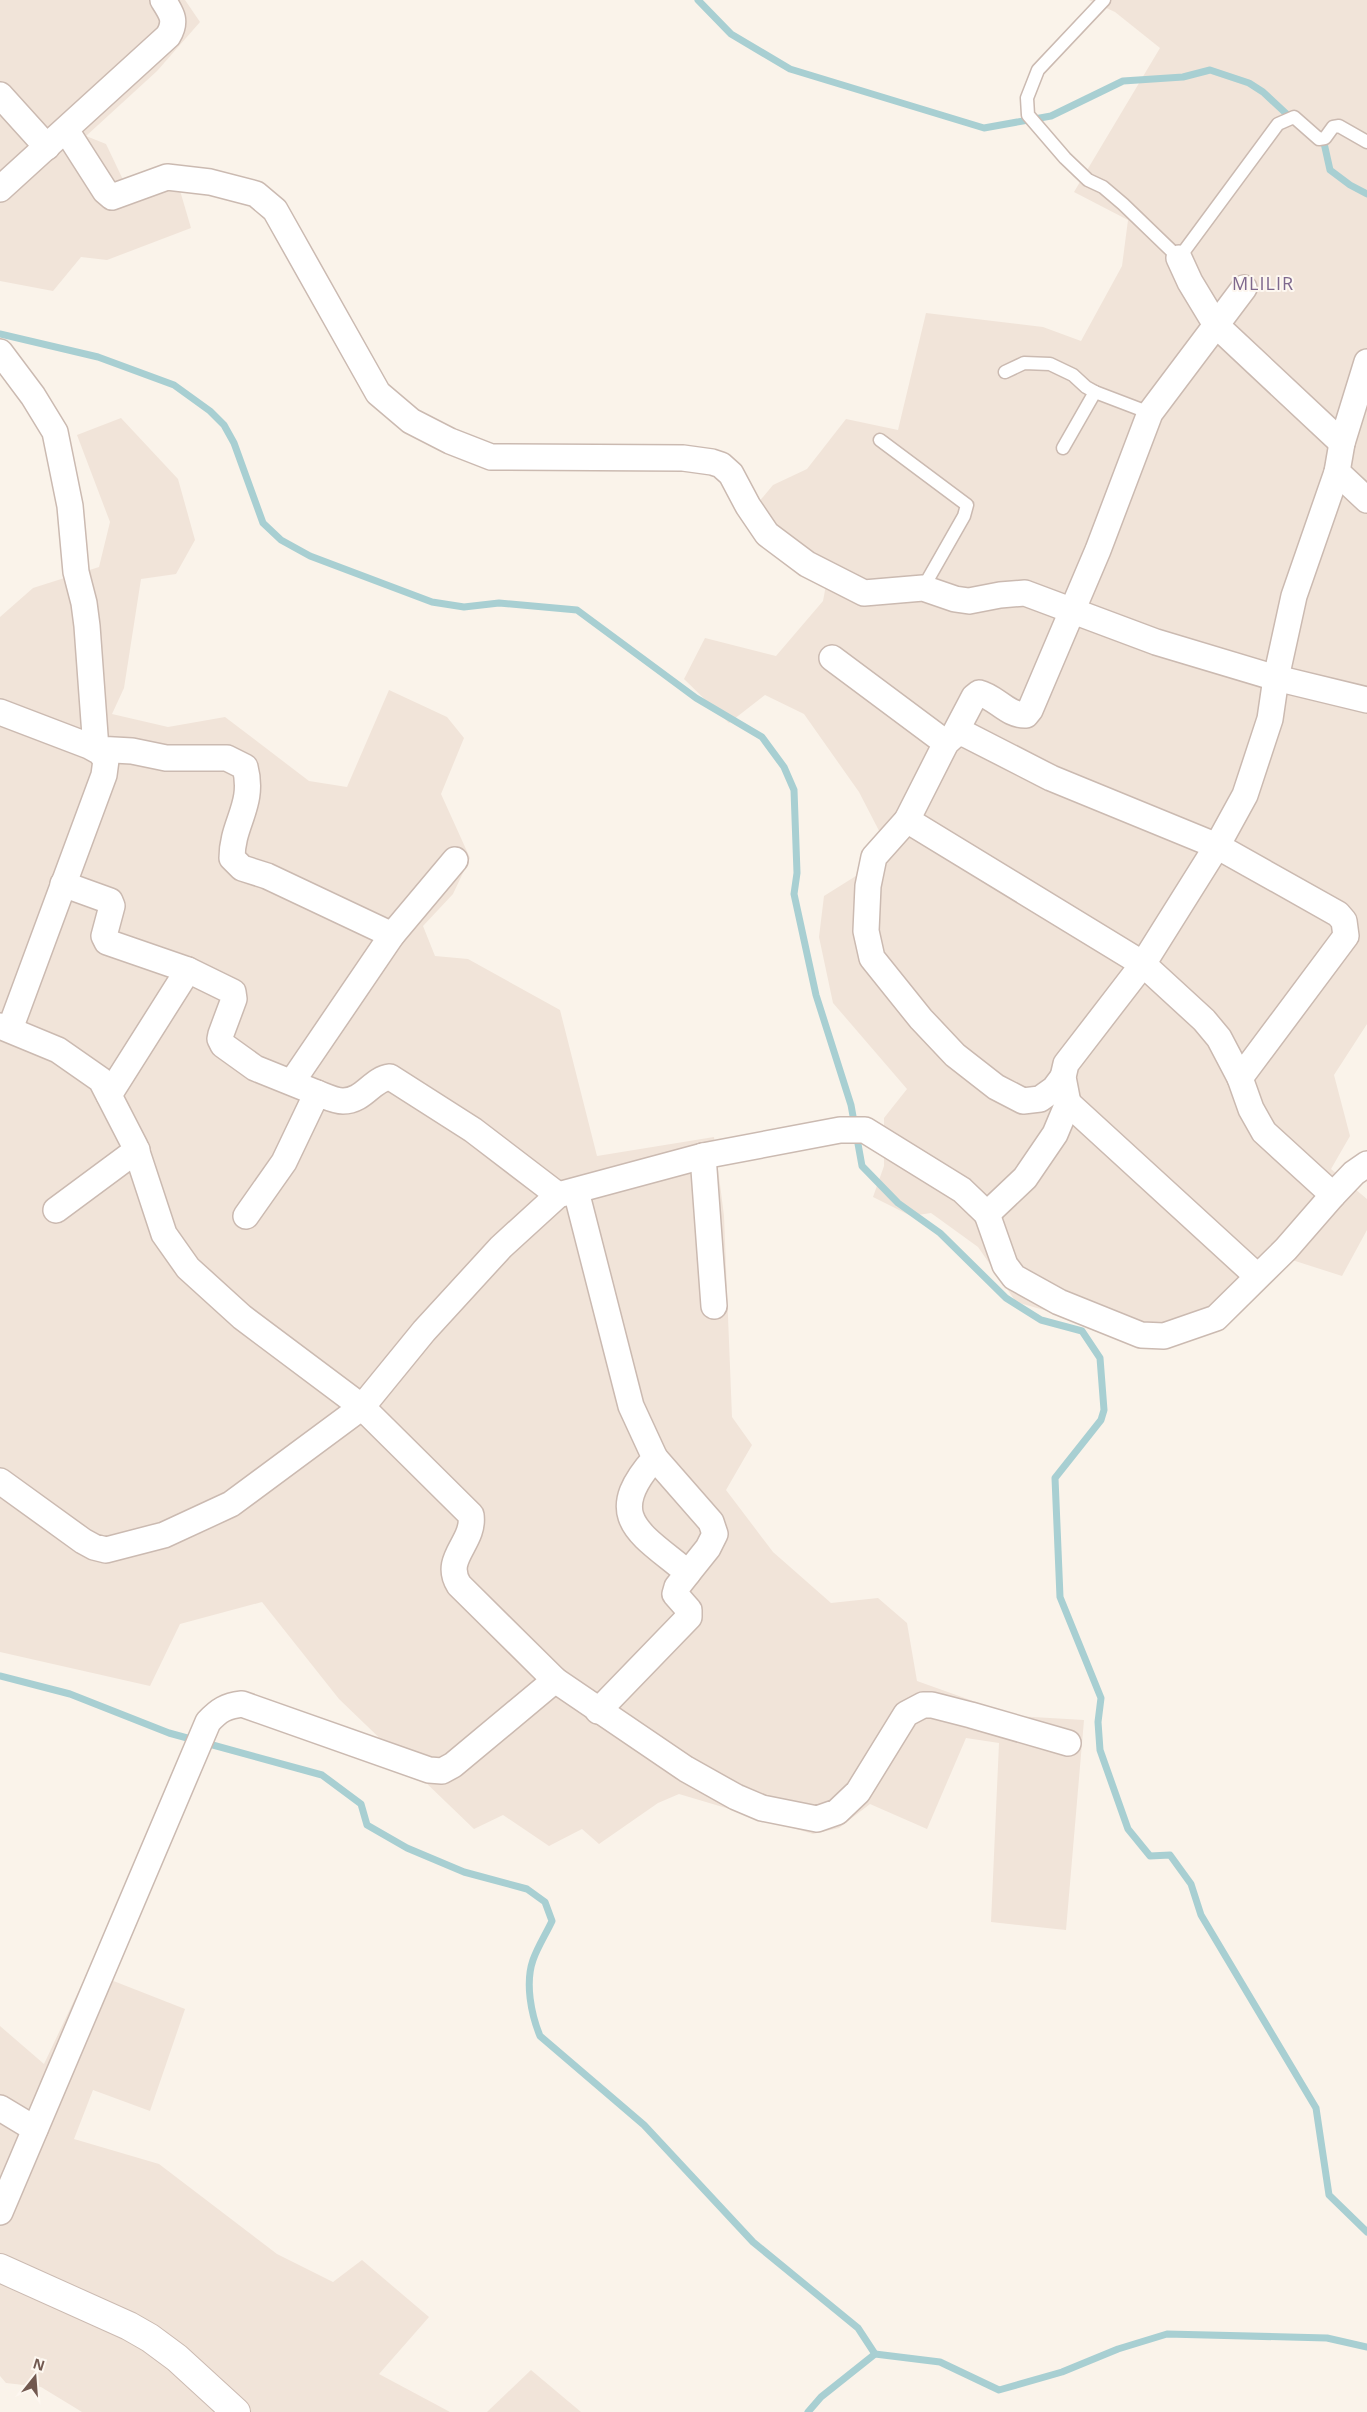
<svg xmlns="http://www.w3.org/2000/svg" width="1367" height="2412" viewBox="0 0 1367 2412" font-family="'Open Sans',sans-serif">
<rect width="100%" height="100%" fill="#faf3ea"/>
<g fill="#f1e4d9">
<polygon points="0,0 185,0 200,22 157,71 86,136 106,144 126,186 176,177 191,228 107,260 81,257 53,291 0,281"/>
<polygon points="1089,0 1367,0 1367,1024 1334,1075 1350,1136 1331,1169 1367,1199 1367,1230 1342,1276 1289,1259 1166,1345 1016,1302 978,1247 931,1213 911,1216 873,1197 884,1166 884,1118 907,1089 833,1003 819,937 824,896 891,854 859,792 804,714 765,695 729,723 684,679 705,638 776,656 823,601 826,585 742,522 773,485 807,469 846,419 898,430 926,313 1043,327 1081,341 1122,266 1128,220 1074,192 1160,48 1115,12"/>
<polygon points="121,418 178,479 195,540 176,574 141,579 124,688 112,714 168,727 225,717 309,781 347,787 389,690 447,717 464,738 441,794 470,858 453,894 423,926 435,956 468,959 560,1010 597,1156 714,1137 724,1216 732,1417 752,1445 726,1490 773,1552 831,1603 878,1598 907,1623 917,1681 1015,1716 1084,1720 1066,1930 991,1922 999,1743 966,1738 927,1829 870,1804 839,1828 813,1834 679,1794 658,1803 599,1844 582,1829 549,1846 503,1815 474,1829 339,1699 262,1602 180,1624 150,1686 0,1652 0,617 33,588 99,567 110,522 77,435"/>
<polygon points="88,1971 185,2009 150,2111 93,2090 74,2139 159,2164 277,2254 333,2282 362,2260 429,2317 379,2374 450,2412 82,2412 41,2387 6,2383 0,2376 0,2026 44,2064"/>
<polygon points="531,2370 581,2412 487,2412"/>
</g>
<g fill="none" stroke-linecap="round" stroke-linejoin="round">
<g stroke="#a8cfd2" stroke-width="7">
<polyline points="698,0 731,34 790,69 984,128 1051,116 1123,81 1183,77 1210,70 1249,83 1263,92 1292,119"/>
<polyline points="1319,139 1324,143 1330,170 1350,185 1367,194"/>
<polyline points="0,334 98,357 174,385 210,411 224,425 234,443 263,523 281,540 310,556 432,602 464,607 499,603 577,610 696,698 762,737 784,767 794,790 797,873 794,894 816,995 851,1105 862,1166 898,1203 940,1233 1006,1298 1041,1320 1082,1331 1100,1358 1104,1410 1101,1420 1055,1478 1060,1597 1101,1698 1098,1722 1100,1750 1128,1829 1150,1856 1170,1855 1191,1884 1201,1915 1316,2108 1329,2195 1367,2232"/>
<path d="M0,1676L70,1694L169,1733L322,1775L361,1804L367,1825L407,1848L464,1872L527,1889L545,1902L552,1921C546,1934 538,1946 533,1960C525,1983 531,2014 540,2036L644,2125L753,2242L858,2328L875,2354"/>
<polyline points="808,2412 821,2397 875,2354 940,2362 999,2390 1062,2372 1118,2349 1167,2334 1327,2338 1367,2347"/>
</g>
<defs>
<g id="service">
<polyline points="1104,0 1038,70 1027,98 1028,115 1065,158 1088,180 1103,187 1123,204 1179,258 1278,124 1294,117 1319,139 1325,138 1333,127 1339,126 1367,142"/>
<polyline points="1005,372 1024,363 1050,364 1073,375 1086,387 1095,392 1150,413"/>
<polyline points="880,440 967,505 964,516 923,588"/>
<polyline points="1063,448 1095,392"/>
</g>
<g id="minor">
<polyline points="0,95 47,147"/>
<polyline points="66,130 105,191 112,197 167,177 210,182 256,194 275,210 378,393 411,421 450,441 491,457 683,458 712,462 721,465 731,474 748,506 767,534 807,564 864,593 923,588 955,599 969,601 1000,595 1025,593 1156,642 1276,678 1367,700"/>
<path d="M0,189L168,36C177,21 172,14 163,0"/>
<polyline points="1179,258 1190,282 1216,325 1342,443"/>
<path d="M0,352L33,396L55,432L70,506L76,572L84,603L87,626L96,749L132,751L166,758H227L245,767C255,805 232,823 232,858L242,868L267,876L392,935"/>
<polyline points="1367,362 1342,443 1337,472 1367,500"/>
<polyline points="832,658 946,743"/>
<polyline points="0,712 89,746 100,752 106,760 104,775 10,1029"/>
<path d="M954,735L974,697L979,693C996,697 1008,716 1026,715L1030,710L1098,550L1150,413L1244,288"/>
<polyline points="907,820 1143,964 1204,1020 1219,1038 1240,1078 1251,1109 1264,1132 1333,1195"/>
<polyline points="63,884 110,901 112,906 104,936 107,942 188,970 233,992 234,999 221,1034 220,1039 223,1045 255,1068 317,1093"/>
<path d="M0,1026L58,1050L101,1080L135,1146L164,1234L188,1268L242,1317L362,1407L471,1515C475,1543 442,1558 459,1585L555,1680L686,1769L736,1797L762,1808L817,1819L837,1812L858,1792L906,1714L923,1705H932L971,1715L1068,1743"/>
<polyline points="1063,1077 1054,1089 1040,1099 1023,1101 996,1087 955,1055 921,1019 872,958 866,931 868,886 874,857 907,820 946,743 957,733 965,734 1051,778 1217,846 1338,914 1344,921 1346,936 1240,1078"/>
<polyline points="292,1082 392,935 455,860"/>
<polyline points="109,1095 188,970"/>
<polyline points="1068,1103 1257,1276"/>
<polyline points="703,1156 714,1306"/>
<path d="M576,1191L631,1406L655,1458C601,1518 642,1534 688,1573L677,1587L675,1594L689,1610V1617L598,1711"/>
<polyline points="56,1210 137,1150"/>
<polyline points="987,1214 1005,1265 1014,1277 1059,1302 1141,1335 1164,1336 1216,1318 1286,1249 1333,1195 1354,1173 1367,1164"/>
<path d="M246,1216L284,1162L317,1093C325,1096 335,1101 343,1101C364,1101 372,1079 390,1077L473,1130L558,1195"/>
<polyline points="655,1458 711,1522 715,1534 708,1548 688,1573"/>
<polyline points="0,1481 83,1541 94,1547 106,1550 164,1535 231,1504 362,1407 424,1331 501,1247 558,1195 703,1156 840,1130 865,1130 962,1190 987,1214 1025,1178 1055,1134 1068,1103 1063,1077 1066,1064 1143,964 1217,846 1245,795 1270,719 1276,678 1294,596 1337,472"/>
<polyline points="0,2108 35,2129"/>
<path d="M0,2212L208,1722C219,1710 226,1706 242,1704L429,1770L442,1771L453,1765L555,1680"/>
</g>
<polyline id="tertiary" points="0,2268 129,2326 150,2338 177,2358 236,2412"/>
</defs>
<use href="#service" stroke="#cbbab1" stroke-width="15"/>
<use href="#minor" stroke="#cbbab1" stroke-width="28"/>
<use href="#tertiary" stroke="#cbbab1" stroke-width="30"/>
<use href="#service" stroke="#fff" stroke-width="12"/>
<use href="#minor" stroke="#fff" stroke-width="25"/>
<use href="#tertiary" stroke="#fff" stroke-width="28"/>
</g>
<g text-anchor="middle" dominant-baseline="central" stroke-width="4" stroke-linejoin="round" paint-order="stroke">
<g font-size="18" letter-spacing="1" fill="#7e688d" stroke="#fdf7f0">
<text x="1263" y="283">MLILIR</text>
</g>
</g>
<g transform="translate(35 2377) rotate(17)" stroke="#fdf7f0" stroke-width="4" paint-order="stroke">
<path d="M0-4L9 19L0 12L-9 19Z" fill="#725950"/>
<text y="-8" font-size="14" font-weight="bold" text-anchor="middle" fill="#725950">N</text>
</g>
</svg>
